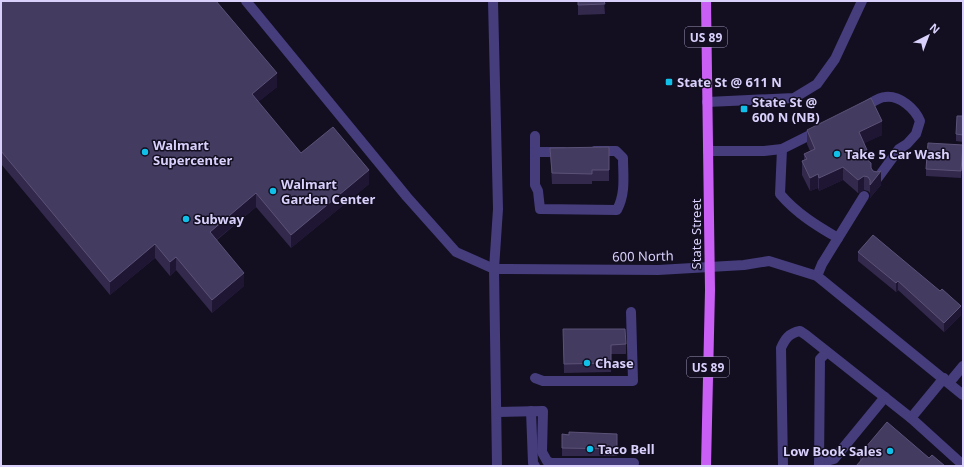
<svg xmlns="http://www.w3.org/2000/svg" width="964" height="467" viewBox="0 0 964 467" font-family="'Noto Sans',sans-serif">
<rect width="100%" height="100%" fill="#130e20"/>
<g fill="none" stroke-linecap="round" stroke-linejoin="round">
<g stroke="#453d7c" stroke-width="10">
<polyline points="246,1 407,197 456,252 494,269 658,270 744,265 769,261 817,276 963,395"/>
<polyline points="493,1 498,209 494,269 497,466"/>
<polyline points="707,102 794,98 817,84 835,59 862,1"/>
<path d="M862,108C869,105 878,97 885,97C900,95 915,109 920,121L916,134L907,144L899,149L877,179"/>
<path d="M535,136V185L538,191L540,209L617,210C626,193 623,176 623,158L616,151H595"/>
<path d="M782,149L780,194C796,213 817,226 838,238"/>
<polyline points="708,151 764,151 782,149 818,131"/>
<polyline points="535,152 563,152"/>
<polyline points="817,276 822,264 864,196"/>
<polyline points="535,378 543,381 633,381 631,312"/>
<polyline points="944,378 911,418 963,465"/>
<polyline points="949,383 963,366"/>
<polyline points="531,411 533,463 535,466"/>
<polyline points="497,412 543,411 542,452 547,461 551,463 634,463"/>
<polyline points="819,463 834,459 885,397"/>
<path d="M783,466L781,348C785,339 789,333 800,331L806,335L911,418"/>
<polyline points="819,466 820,359 827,352"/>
</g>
<polyline stroke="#c95ff4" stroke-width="10" points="706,1 710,290 706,466"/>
</g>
<g fill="#33294d">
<polygon points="1,1 277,87 258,102 301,153 369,184 291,248 256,207 217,240 244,286 212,313 176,270 170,276 155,258 110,295 1,164"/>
<polygon points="578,1 604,1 605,14 578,15"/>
<polygon points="963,116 963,142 956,141 956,134"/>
<polygon points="807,130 882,135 864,143 867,160 881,185 870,198 870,193 868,191 864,190 858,193 843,180 819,191 818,188 810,191 802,175 802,161 804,160 804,154 810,151 807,144"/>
<polygon points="609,147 609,181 592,181 592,184 552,184 550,148"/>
<polygon points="963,153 961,178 926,176 926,169"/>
<polygon points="858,252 961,315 944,332 898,290 896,292 858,261"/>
<polygon points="563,329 626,344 626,354 611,354 611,372 564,373"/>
<rect x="562" y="434" width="55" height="22"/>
<polygon points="860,454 929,458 860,461"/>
</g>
<g fill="#1e1633">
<polygon points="277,73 277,87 252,107 252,94"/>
<polygon points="882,121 882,135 859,146 859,132"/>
<polygon points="867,150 867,163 859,153"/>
<polygon points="843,167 843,180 819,191 819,178"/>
<polygon points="369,170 369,184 291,248 291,235"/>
<polygon points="881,171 881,185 870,198 870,185"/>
<polygon points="818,174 818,188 810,191 810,178"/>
<polygon points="864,176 864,190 858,193 858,180"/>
<polygon points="256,193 256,207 210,245 210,232"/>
<polygon points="155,244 155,258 110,295 110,282"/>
<polygon points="176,257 176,270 170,276 170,262"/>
<polygon points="244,273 244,286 212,313 212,300"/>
<polygon points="898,281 898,290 896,292 896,283"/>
<polygon points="961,306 961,315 944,332 944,323"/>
</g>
<g fill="#443b60" stroke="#5c5278">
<polygon points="1,1 216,1 277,73 252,94 301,153 333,127 369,170 291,235 256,193 210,232 244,273 212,300 176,257 170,262 155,244 110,282 1,151"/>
<polygon points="578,1 604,1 605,4 578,5"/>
<polygon points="871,98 882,121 859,132 867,150 859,153 871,163 871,168 873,171 877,172 881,171 870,185 870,180 868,177 864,176 858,180 843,167 819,178 818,174 810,178 802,161 807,159 804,154 815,149 807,130"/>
<polygon points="957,116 963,116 963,135 956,134"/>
<polygon points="928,143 963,145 961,171 926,169"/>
<polygon points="609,147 609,170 592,170 592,174 552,173 550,148"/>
<polygon points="873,235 940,291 942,289 961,306 944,323 898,281 896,283 858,252"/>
<polygon points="563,329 625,329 626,344 611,345 611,363 564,364"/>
<polygon points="887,422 929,458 932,455 945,466 856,466 864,457 860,454"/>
<polygon points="569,432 617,434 617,449 562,448 562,434 569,435"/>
</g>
<g fill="#10c0e9" stroke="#130e20" stroke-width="1.5">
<rect x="665" y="78" width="8" height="8" rx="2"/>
<rect x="740" y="105" width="8" height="8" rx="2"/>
<circle cx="145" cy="152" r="4"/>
<circle cx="837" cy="154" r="4"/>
<circle cx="273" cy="191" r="4"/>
<circle cx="186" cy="219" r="4"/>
<circle cx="587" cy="363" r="4"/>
<circle cx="590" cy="449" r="4"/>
<circle cx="890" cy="451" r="4"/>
</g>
<g text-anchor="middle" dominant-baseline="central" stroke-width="3" stroke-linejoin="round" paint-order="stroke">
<g fill="#130e20" stroke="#9e96ba" stroke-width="1">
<rect x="685" y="27" width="42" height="20" rx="3"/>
<rect x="687" y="357" width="42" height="20" rx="3"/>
</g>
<g font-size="12" font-weight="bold" fill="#d9d1fc">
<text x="706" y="37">US 89</text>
<text x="708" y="367">US 89</text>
</g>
<g font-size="13" font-weight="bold" fill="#d9d1fc" stroke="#130e20" text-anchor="start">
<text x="677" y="82">State St @ 611 N</text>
<text x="752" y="102">State St @<tspan x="752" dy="15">600 N (NB)</tspan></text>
<text x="153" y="145">Walmart<tspan x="153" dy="15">Supercenter</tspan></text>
<text x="845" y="154">Take 5 Car Wash</text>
<text x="281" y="184">Walmart<tspan x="281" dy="15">Garden Center</tspan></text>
<text x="194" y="219">Subway</text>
<text x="595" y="363">Chase</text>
<text x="598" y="449">Taco Bell</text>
<text x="882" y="451" text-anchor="end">Low Book Sales</text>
</g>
<g font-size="13" fill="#d9d1fc" stroke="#130e20">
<text transform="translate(696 234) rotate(-90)">State Street</text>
<text transform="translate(643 256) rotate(-1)">600 North</text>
</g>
</g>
<rect width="964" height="467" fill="none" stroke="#d9d1fc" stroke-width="4"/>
<g transform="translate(928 36) rotate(42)" stroke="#130e20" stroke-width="3" paint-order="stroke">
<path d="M0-3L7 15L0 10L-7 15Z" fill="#d9d1fc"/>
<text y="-6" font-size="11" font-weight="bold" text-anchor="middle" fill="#d9d1fc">N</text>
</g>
</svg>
